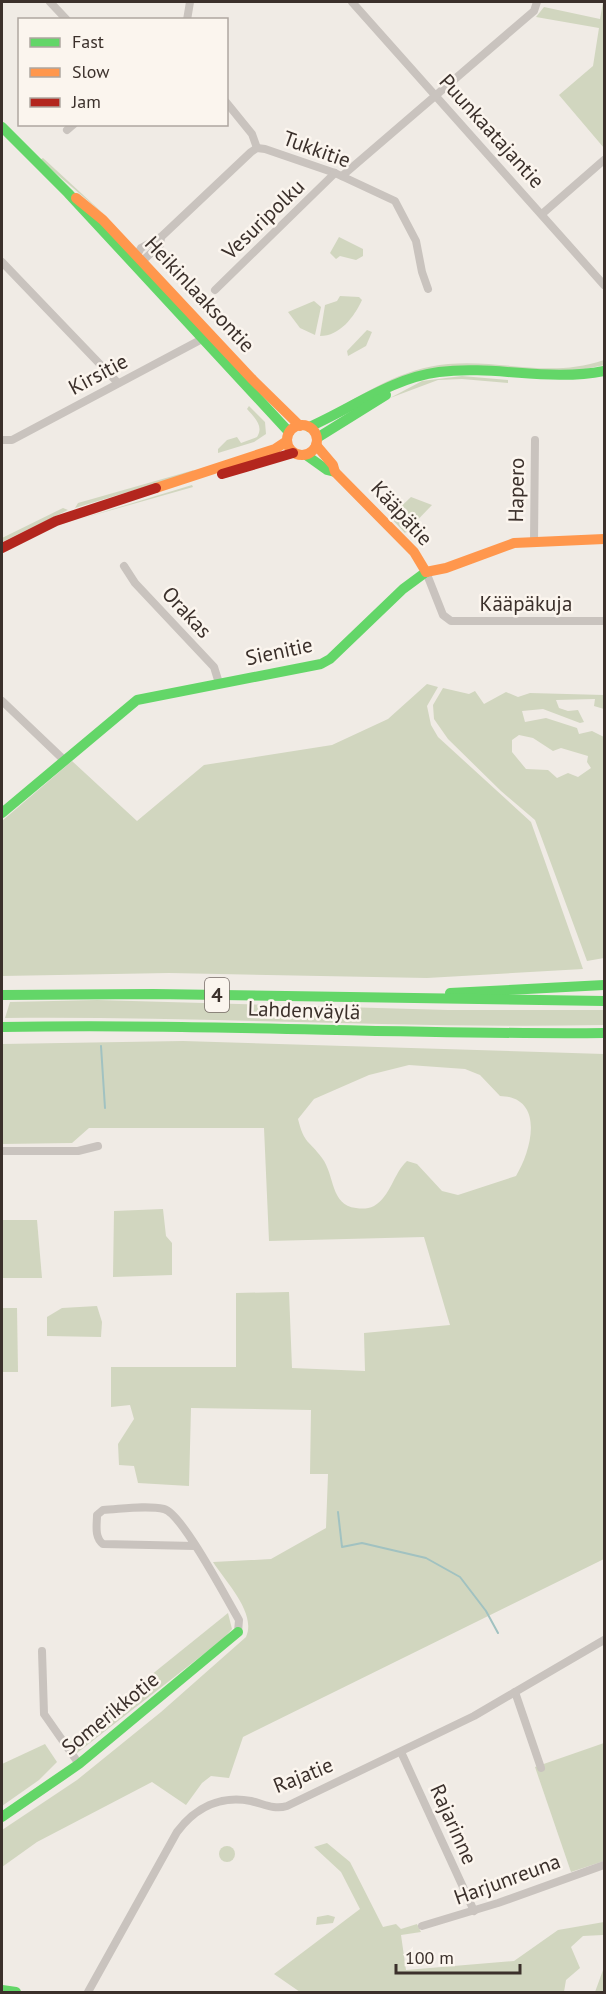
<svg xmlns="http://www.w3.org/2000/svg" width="606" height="1994" viewBox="0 0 606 1994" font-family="'PT Sans',sans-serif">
<rect width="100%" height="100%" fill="#f0ebe5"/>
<g fill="#d1d6bf" fill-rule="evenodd">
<polygon points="603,2 604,2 604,148 559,95 593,66 599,28 536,17 544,7 600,19"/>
<polygon points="43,158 106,216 40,160"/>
<polygon points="339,237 363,249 363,256 356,260 340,256 336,259 330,253"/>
<path d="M340,296L359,297L362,300C354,317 340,336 320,336L325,305L337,301Z"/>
<polygon points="314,301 321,307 315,335 300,328 288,312"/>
<polygon points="367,330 372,332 366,346 348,356 347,351"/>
<path d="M604,360V365L572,372L453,366L326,415C365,393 402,368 448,364C503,359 548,379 604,360Z"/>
<polygon points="462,376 508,380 508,383 462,379 438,380 390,398 422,381"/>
<path d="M249,406L265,422L266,434L254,442L218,453V449L227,440L237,437L241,443L257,437C264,426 255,418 247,409Z"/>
<polygon points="194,470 191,473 75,508 78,503"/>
<polygon points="192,485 193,487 80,519"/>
<polygon points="411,497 432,505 405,533 390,517"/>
<polygon points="63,508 68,510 2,542 2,538"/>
<polygon points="427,684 438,687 427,706 431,725 438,737 531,822 583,969 427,978 169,973 2,976 2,821 72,761 137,821 204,765 332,745 388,719"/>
<path d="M443,688L469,694L475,691L484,704L506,692L518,697L530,693L604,695V709L594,706L595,699L556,700L559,708L568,711L578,710L584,722L580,723L543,709L522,711L525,722L546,718L577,728L579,734L592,731L604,737V958L587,961L535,820L501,791L448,739L434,719L433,705ZM519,735L533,738L553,751L561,748L588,756L587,762L591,768L578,777L568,773L557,778L548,770L526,769L512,752V740Z"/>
<path d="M97,1000L448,1010H604V1025C405,1029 205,1016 5,1018L10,1002Z"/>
<path d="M183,1041L604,1054V1559L243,1737L229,1778L211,1776L202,1783L186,1805L152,1782L37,1842L2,1867V1830L77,1780L161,1712L246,1637C257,1613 225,1581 213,1562L271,1559L326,1528L328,1474H310L311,1410L191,1408L189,1486L138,1483L134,1466L119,1465L118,1444L134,1419L130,1405L111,1407V1367H236V1293L289,1292L292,1368L365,1371L364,1333L450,1325L424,1237L269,1241L264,1128H89L72,1143L2,1144V1044ZM409,1065L465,1069L480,1075L500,1096C545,1097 532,1150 516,1176L458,1195L442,1191L417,1164L407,1161C393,1174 391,1196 374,1206C368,1209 362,1209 356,1208C330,1205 335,1175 322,1158C309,1140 304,1144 298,1119L314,1099L369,1075Z"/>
<polygon points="163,1209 166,1236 172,1243 172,1275 113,1277 114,1211"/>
<polygon points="2,1220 37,1220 42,1278 2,1278"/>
<polygon points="97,1306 102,1322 101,1337 47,1336 47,1317 62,1308"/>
<polygon points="2,1308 17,1308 18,1372 2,1372"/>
<polygon points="228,1613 232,1629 223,1639 77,1753 68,1742"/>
<polygon points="604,1743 604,1861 571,1872 535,1767"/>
<polygon points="45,1744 57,1762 39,1780 2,1806 2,1764"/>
<polygon points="327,1843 350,1862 383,1927 396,1924 401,1929 417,1924 421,1932 401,1935 406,1970 514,1961 558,1930 604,1922 604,1992 595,1992 603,1970 603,1935 583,1936 571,1947 580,1968 566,1980 564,1992 300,1992 274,1974 360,1909 341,1872 314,1847"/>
<circle cx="227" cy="1854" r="8"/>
<polygon points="328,1915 335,1917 333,1923 316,1925 317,1917"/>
</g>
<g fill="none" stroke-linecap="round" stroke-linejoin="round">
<g stroke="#a1c2c1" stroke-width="2">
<polyline points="101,1046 105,1108"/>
<polyline points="338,1512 342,1547 362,1543 426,1558 460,1577 486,1611 498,1633"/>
</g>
<g stroke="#c9c3be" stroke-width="8">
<polyline points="50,2 67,20"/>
<polyline points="352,2 604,285"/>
<polyline points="187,20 190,2"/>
<polyline points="226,102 252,134 257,148"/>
<polyline points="67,130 74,124"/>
<polyline points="342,176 534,11 537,2"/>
<polyline points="542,214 604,160"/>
<polyline points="135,258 141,248 161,237 251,152 257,148 265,149 335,173 395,201 416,241 422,272 428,289"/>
<polyline points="2,262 118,383"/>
<polyline points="140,263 160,245 161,237"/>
<polyline points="215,290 335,173"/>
<polyline points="2,440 12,440 204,338"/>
<polyline points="534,541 535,440"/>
<polyline points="124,566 135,583 214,667 219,683"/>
<polyline points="426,572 443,615 451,621 604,621"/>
<polyline points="2,701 64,760"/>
<polyline points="2,1151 78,1151 98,1146"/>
<path d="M195,1546L103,1544C94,1537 97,1525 97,1515L103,1510C122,1509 146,1505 164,1509C182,1513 227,1600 239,1620L238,1632"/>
<polyline points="42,1651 44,1714 79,1764"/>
<polyline points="515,1692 541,1768"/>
<polyline points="401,1752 474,1911"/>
<polyline points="422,1926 498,1903 604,1865"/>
<path d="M88,1992L177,1832C195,1808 220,1795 251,1801C264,1804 274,1810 287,1806L474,1716L604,1640"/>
</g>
<g stroke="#63d668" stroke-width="10">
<polyline points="2,127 68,193 289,432"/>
<path d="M309,427C352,408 392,378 439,372C495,365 548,382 604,371"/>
<polyline points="317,438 386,395"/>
<polyline points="306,455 327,470 335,472"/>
<polyline points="2,813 137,700 321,664 330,659 403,589 426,572"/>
<polyline points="450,993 604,985"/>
<polyline points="2,995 153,994 604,1001"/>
<path d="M2,1027C203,1023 403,1035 604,1033"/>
<polyline points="2,1817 79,1764 238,1632"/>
<polyline points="2,1990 16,1992"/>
</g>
<g stroke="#ff974d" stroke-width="10">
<polyline points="76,198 103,220 253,380 300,426"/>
<circle cx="302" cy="440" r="15"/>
<polyline points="316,445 333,465 335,472 414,552 426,572"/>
<polyline points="156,488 275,449 287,441"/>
<polyline points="426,572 446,568 514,543 604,539"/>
</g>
<g stroke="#b3261e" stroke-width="10">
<polyline points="222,474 293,453"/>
<polyline points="2,548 56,521 156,488"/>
</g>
</g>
<g text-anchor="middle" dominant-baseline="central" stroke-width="5" stroke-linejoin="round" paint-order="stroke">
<rect fill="#fbf5ee" stroke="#756b66" stroke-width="1.5" x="205" y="978" width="24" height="34" rx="4.5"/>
<g font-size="20" font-weight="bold" fill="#3b302b">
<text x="217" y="995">4</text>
</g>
<g font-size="21" fill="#3b302b" stroke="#fbf5ee">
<text transform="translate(492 131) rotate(48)">Puunkaatajantie</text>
<text transform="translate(317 149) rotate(20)">Tukkitie</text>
<text transform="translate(263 219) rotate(-44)">Vesuripolku</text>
<text transform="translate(200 294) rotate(47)">Heikinlaaksontie</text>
<text transform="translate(98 374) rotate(-28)">Kirsitie</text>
<text transform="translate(516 490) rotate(-89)">Hapero</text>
<text transform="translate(402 513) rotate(47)">Kääpätie</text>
<text x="526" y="603">Kääpäkuja</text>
<text transform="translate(187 612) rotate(47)">Orakas</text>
<text transform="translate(279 651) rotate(-12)">Sienitie</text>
<text transform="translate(304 1010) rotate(2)">Lahdenväylä</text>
<text transform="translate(110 1713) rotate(-39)">Somerikkotie</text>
<text transform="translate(303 1775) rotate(-22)">Rajatie</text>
<text transform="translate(454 1824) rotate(66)">Rajarinne</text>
<text transform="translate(507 1879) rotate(-20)">Harjunreuna</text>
</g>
</g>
<rect width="606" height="1994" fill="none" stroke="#3b302b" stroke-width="6"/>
<rect x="18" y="18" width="210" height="108" fill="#fbf5ee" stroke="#aea6a0" stroke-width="1.5"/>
<rect x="30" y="38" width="30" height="9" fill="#63d668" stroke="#aea6a0" stroke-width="1.5"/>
<text x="72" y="48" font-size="18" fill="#3b302b">Fast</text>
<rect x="30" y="68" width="30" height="9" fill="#ff974d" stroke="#aea6a0" stroke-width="1.5"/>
<text x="72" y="78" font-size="18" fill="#3b302b">Slow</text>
<rect x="30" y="98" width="30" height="9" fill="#b3261e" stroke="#aea6a0" stroke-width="1.5"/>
<text x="72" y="108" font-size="18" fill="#3b302b">Jam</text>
<path d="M396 1964v9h124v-9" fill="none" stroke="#3b302b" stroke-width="3"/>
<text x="405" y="1964" font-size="18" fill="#3b302b" stroke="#fbf5ee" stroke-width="4.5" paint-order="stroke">100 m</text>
</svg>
